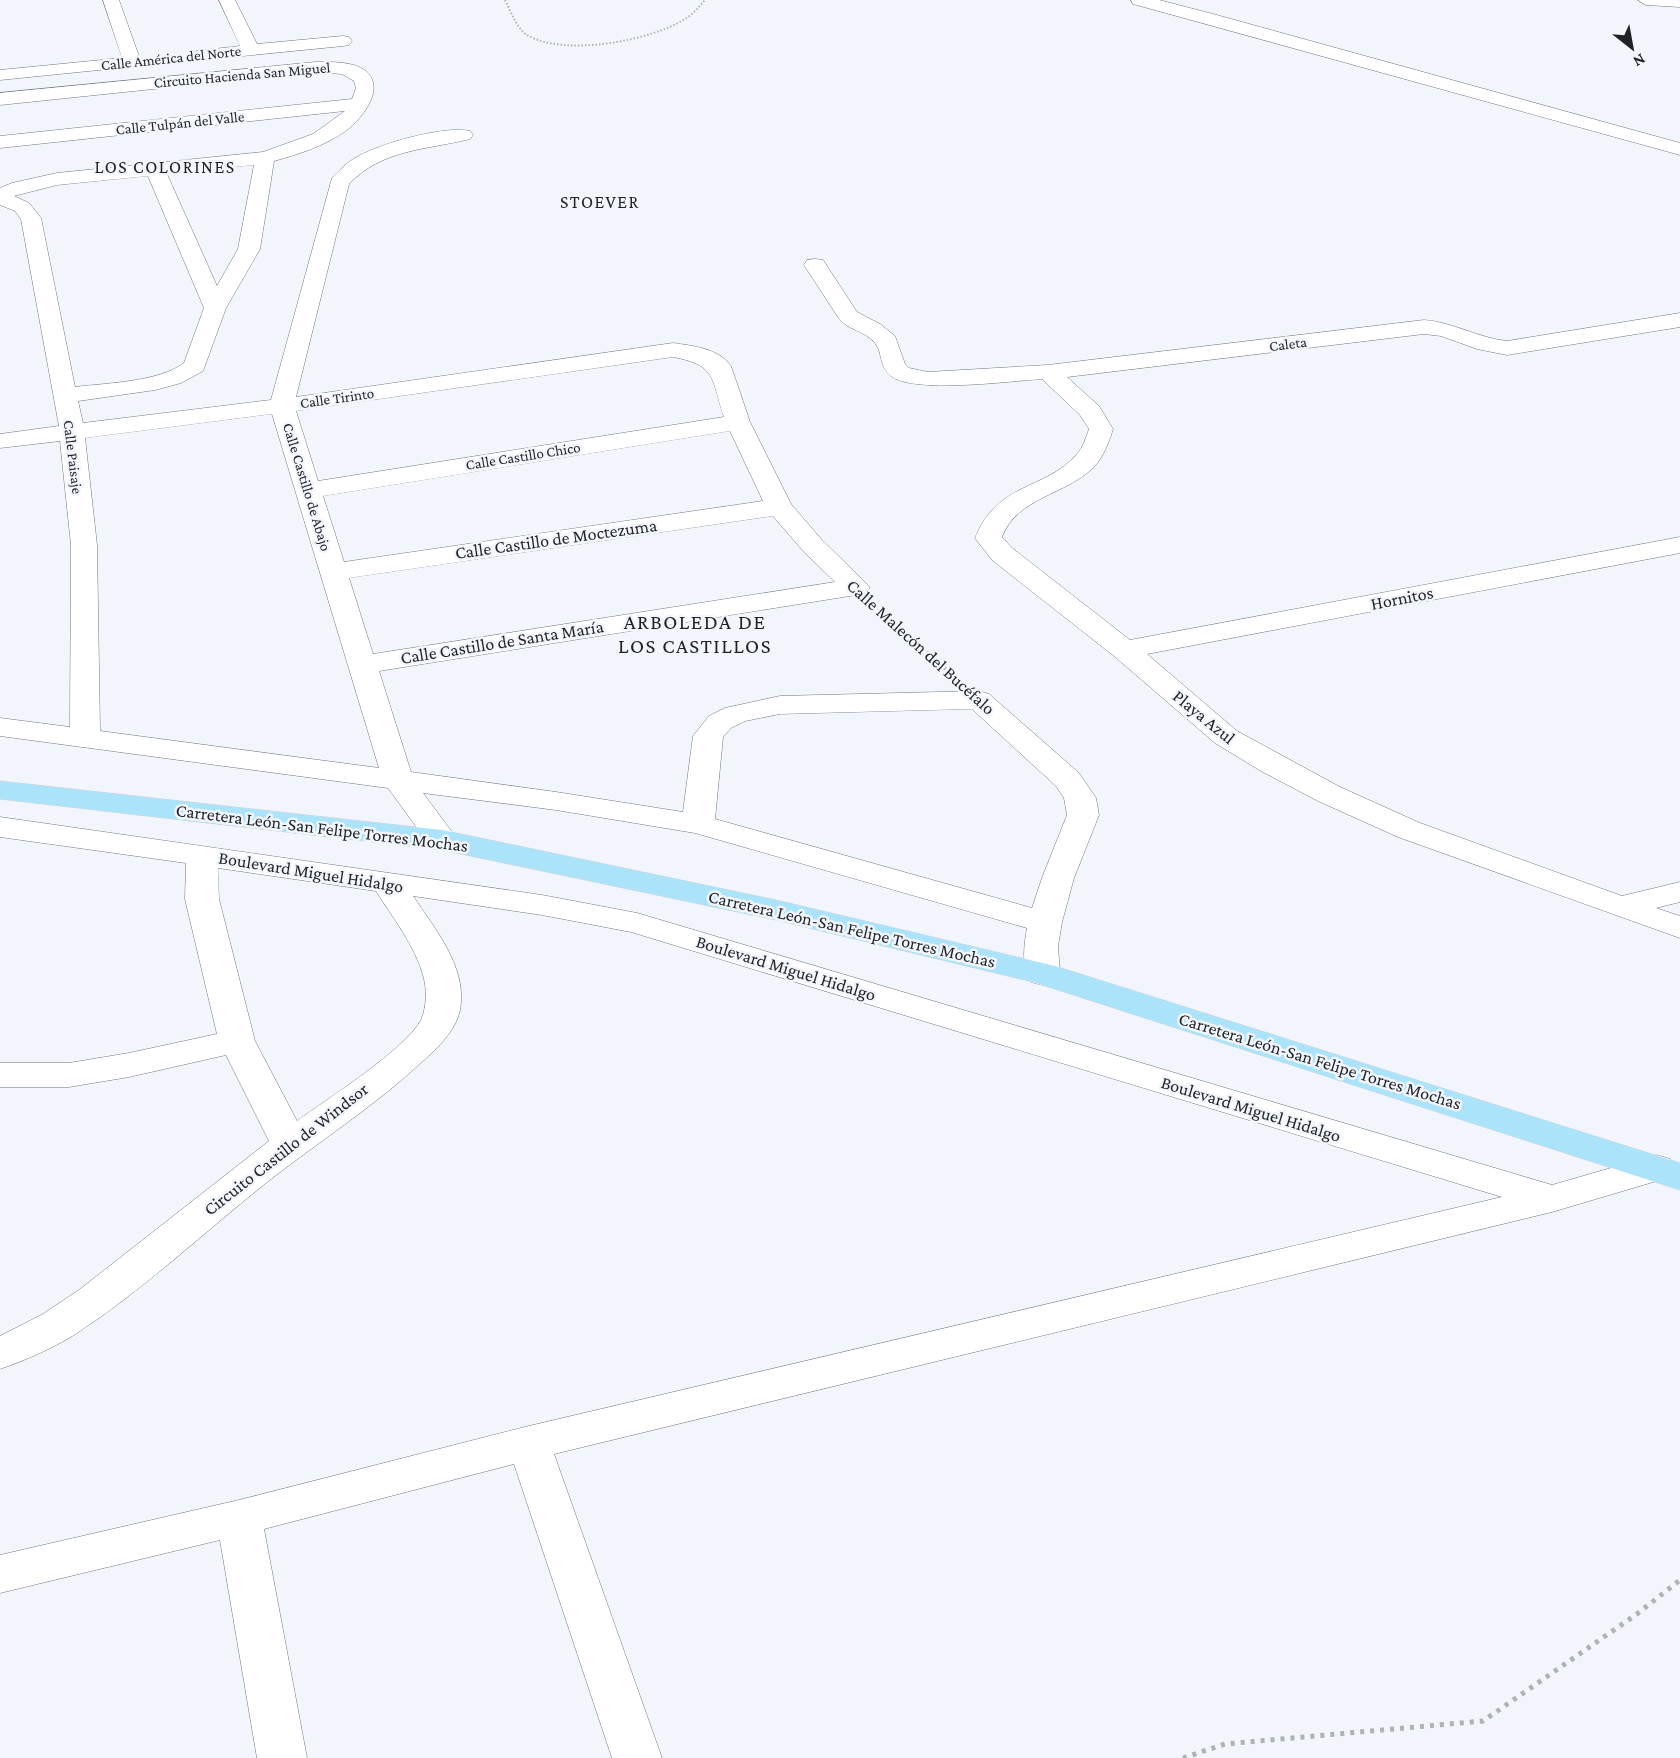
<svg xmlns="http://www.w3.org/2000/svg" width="1680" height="1758" viewBox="0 0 1680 1758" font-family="'Crimson Pro',serif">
<rect width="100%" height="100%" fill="#f2f6fc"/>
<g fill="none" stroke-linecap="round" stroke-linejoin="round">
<defs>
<g id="minor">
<polygon points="103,0 119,0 141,62 138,66 0,80 0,70 122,58"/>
<polygon points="219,0 235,0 257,44 343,36 349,37 352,41 349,45 343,46 202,60 196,59 193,55 196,51 240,46"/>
<polygon points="1131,0 1159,0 1213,14 1680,143 1680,155 1133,4"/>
<polygon points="1638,0 1680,0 1680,7 1646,5"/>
<path d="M316,62C331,62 353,61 366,71C386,89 362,118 347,130C325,146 299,154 274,161L260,249L226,308L203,371L181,383L155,390L78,401L83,423L271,400L332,178C340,170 347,162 357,157C378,144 446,125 470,131L473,135L470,139C426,150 382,149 349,184L296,397L673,343C693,346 718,348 731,366L750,422L791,504L822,540L870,587L866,593L856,595L379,671L411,772L556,792L683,812L693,736L709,716L725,708L780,696L979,691L989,694L1079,773L1096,798L1099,815L1074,878L1062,922L1058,946L1060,974L1055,982L1043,985L1031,982C1021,966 1024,945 1027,928L695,833L556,810L423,793L458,840L453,847L442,850L431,847L388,788L0,736V718L70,727L71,545L60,441L0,448V434L59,426L21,219L15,211L0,205V188L12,183L57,173L263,152L313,134L345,111L0,148V136L352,99L356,88L354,81L342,74L316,72L0,105V93ZM254,165L238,249L217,286L167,174ZM148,176L204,308L184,363C159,382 107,383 75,387L41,218L29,203L14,196L57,185ZM673,357C717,365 711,378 724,417L318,481L296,411ZM272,414L379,768L100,731L97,545L85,438ZM730,431L763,501L344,562L323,496ZM773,516L804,552L835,582L373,654L349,578ZM972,709L1056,786L1064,798L1067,815L1042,878L1032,908L715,819L723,737L731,728L745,721L780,714Z"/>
<path d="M815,259L823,260L857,312L880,324L895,336L905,364L909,368L928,372L1048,365L1424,320C1453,322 1478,338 1507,341L1680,313V327L1507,355L1477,349L1441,336L1424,334L1067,377L1099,406L1113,429C1109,442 1104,456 1094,467C1066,495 1017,497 1002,537L1012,548L1130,640L1680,537V553L1147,654L1237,731L1340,787L1420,823L1622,896L1680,882V902L1656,908L1680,916V938L1398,837L1318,801L1261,771L1215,743L1114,656L992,560L975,538C998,481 1045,491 1077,454C1083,447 1086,438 1089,429L1080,415L1042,379C1011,381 913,394 891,376C879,367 883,353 875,343C866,331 846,330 838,317L804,265L807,260Z"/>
<path d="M0,817L542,895L637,913L1552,1185L1656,1155L1670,1159L1675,1168L1670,1177L1552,1212L554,1454L662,1758H612L514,1464L264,1529L307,1758H257L220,1540L0,1593V1555L239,1500L529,1426L1502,1197L631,932L542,915L413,896C435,929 468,968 460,1010C456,1030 438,1048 423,1061C375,1106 318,1142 266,1183C202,1234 142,1291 74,1335C51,1349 26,1360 0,1369V1336L43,1314L79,1290L269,1141L226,1055L129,1077L69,1087H0V1063H69L129,1053L217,1034L185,899L186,863L0,837ZM218,868L376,891C393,918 414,944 423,975C427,989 427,1006 421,1020C405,1050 327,1099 297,1121L255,1041L219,899Z"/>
</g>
<polygon id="major" points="0,781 442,830 776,900 1055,966 1680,1163 1680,1190 1033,982 776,920 442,850 0,799"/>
</defs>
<use href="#minor" stroke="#6e7684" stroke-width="1"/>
<use href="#major" stroke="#d2d3d4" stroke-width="1"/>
<path stroke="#aeb2b8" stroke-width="2" stroke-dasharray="1.5 2" stroke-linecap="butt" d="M505,0C511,11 516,28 527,35C564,57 650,41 685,19C693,14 699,7 705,0"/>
<polyline stroke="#aeb2b8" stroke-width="3" stroke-dasharray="2 4" stroke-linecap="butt" points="876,605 923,648"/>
<polyline stroke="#aeb2b8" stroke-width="4" stroke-dasharray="3 4.5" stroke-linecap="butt" points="921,647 950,673"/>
<polyline stroke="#aeb2b8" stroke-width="5" stroke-dasharray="4 6" stroke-linecap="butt" points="1183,1758 1225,1744 1483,1721 1637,1614 1680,1580"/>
<use href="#minor" fill="#fff" fill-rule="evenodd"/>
<use href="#major" fill="#aae3fa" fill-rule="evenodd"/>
</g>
<g text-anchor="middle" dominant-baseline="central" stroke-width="5" stroke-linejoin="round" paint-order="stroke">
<g font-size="15" fill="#1f2228" stroke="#f2f6fc">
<text transform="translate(171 58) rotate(-6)">Calle América del Norte</text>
<text transform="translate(242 75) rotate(-5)">Circuito Hacienda San Miguel</text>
<text transform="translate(180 123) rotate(-6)">Calle Tulpán del Valle</text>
<text transform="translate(1288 344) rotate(-7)">Caleta</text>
<text transform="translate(337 398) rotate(-8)">Calle Tirinto</text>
<text transform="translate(523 456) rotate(-9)">Calle Castillo Chico</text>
<text transform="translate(73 457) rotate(83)">Calle Paisaje</text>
<text transform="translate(307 487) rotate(73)">Calle Castillo de Abajo</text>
</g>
<g font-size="18" letter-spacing="1.5" fill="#1f2228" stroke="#f2f6fc">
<text x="165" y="167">LOS COLORINES</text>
<text x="600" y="202">STOEVER</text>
</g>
<g font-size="18" fill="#1f2228" stroke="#f2f6fc">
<text transform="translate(556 539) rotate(-8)">Calle Castillo de Moctezuma</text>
<text transform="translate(1402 598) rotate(-11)">Hornitos</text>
<text transform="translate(502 642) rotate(-9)">Calle Castillo de Santa María</text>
<text transform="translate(921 647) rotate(42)">Calle Malecón del Bucéfalo</text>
<text transform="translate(1204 717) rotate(39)">Playa Azul</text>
<text transform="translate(322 828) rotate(7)">Carretera León-San Felipe Torres Mochas</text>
<text transform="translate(311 872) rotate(9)">Boulevard Miguel Hidalgo</text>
<text transform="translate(852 929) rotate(13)">Carretera León-San Felipe Torres Mochas</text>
<text transform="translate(786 968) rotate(17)">Boulevard Miguel Hidalgo</text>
<text transform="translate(1320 1061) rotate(17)">Carretera León-San Felipe Torres Mochas</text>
<text transform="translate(1251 1109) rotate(17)">Boulevard Miguel Hidalgo</text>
<text transform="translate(286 1149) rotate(-38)">Circuito Castillo de Windsor</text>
</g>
<g font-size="21" letter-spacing="1.5" fill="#1f2228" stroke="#f2f6fc">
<text x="695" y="622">ARBOLEDA DE<tspan x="695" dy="24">LOS CASTILLOS</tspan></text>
</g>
</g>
<g transform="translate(1632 48) rotate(149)" stroke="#f2f6fc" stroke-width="4.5" paint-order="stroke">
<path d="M0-4.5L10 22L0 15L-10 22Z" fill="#1f2228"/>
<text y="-9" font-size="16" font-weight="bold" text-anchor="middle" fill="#1f2228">N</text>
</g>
</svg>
